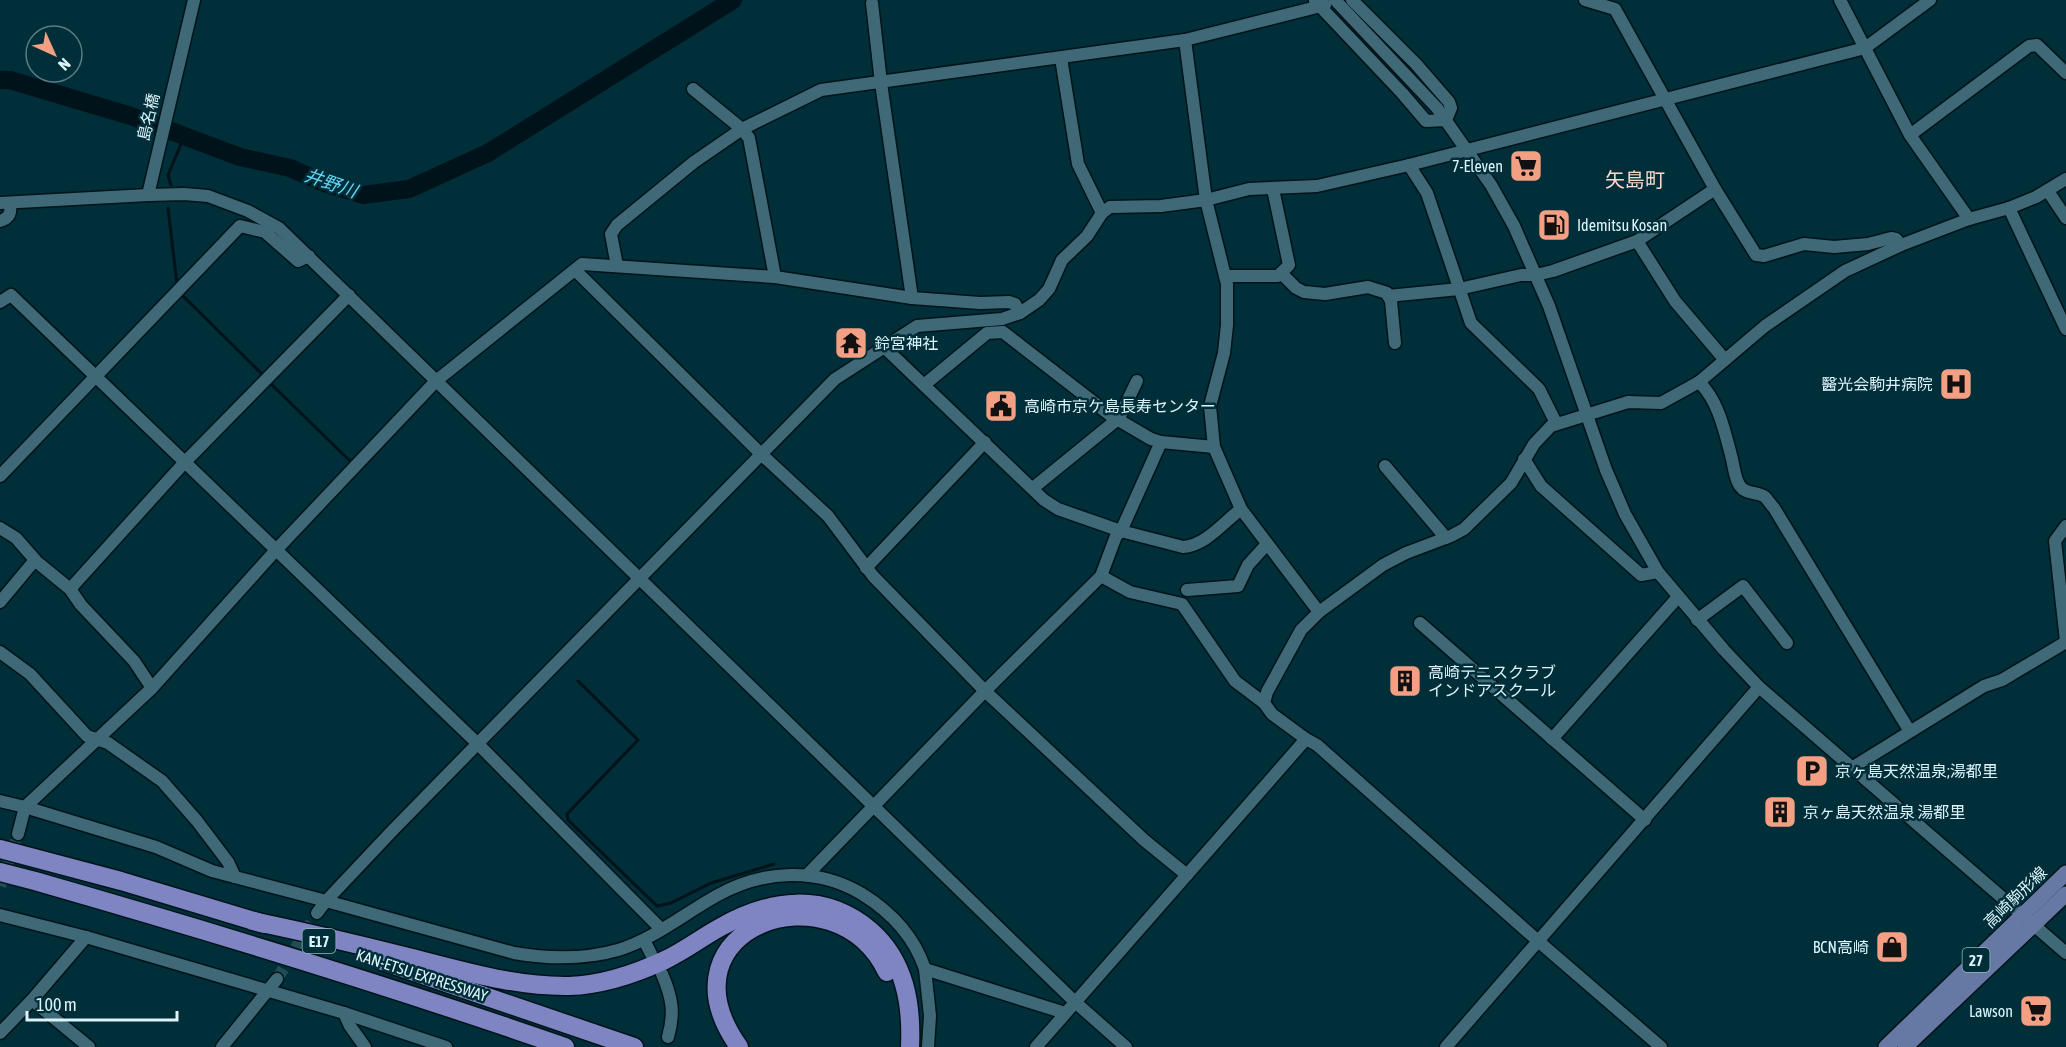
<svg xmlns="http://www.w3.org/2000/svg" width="2066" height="1047" viewBox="0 0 2066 1047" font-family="'Asap Condensed','Noto Sans JP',sans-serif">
<rect width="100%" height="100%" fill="#002e39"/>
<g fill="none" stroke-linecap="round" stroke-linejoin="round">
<g stroke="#00131a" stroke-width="3">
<polyline points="171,185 168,175 184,137"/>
<polyline points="168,208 177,284"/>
<polyline points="182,295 262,374"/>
<polyline points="271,384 350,461"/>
<polyline points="578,681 638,740 567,814 568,820 657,906 671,903 711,883 774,864"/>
</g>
<polyline stroke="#00131a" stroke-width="18" points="0,80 10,80 131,116 240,157 290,168 324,183 363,195 409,189 488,153 733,0"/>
<g stroke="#214c56" stroke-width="12" stroke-dasharray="12 6" stroke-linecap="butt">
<polyline points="0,886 18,834"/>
<polyline points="277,979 317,913"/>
</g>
<defs>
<g id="minor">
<polyline points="1335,0 1437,108 1491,185 1514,226 1549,306 1606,470 1625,514 1658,572 1724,650 1759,687 2066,953"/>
<polyline points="1585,0 1615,9 1715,189 1756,255 1764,256 1804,244 1834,247 1868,244 1891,238 1896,239 1901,245"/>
<polyline points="1840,0 1910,135 1969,219"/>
<polyline points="1315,1 1402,93 1426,121 1446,120 1451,108 1449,102 1416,64 1352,0"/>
<polyline points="872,3 881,83 912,298"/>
<polyline points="1185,40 1206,200 1227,284 1227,325 1224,353 1210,406 1214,447 1241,509 1319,612"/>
<polyline points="1061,58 1078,164 1102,213"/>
<polyline points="693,89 742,129 749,138 775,277"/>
<polyline points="1910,135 2029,46 2037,45 2066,73"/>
<polyline points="1409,165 1427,193 1471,323 1539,389 1556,423"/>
<polyline points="2048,191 2066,218"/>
<polyline points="148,195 194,0"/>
<polyline points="0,203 148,195 184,194 208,196 248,211 279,228 1075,1002 1126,1047"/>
<polyline points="2009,208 2066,329"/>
<path d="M0,221C10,218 12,212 9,203"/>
<polyline points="1637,241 1675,301 1725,360"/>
<polyline points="617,266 611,234 617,225 694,162 742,129 821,90 1185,40 1325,5"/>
<polyline points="575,270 761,454 828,516 873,576 985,691 1144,840 1187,875"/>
<polyline points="1281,273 1296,288 1304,292 1325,294 1368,287 1387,293 1391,301 1395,343"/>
<polyline points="1225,276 1278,276 1289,265 1273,189"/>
<polyline points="1388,296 1459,289 1521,275 1536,275 1553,271 1637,241 1715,189"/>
<polyline points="0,302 11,295 478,744 661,929"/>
<path d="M1699,382C1719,401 1725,433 1732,459C1734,468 1735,479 1740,486C1746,495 1757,491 1765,497C1768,500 1771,505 1774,508L1909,730"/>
<polyline points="924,385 987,333 1003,332 1110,415 1151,439 1161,442 1214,447"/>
<path d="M1161,442L1121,531L1183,547C1205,546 1224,522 1241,509"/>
<polyline points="1524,459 1541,486 1641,575 1658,572"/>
<polyline points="1385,466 1446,538"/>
<polyline points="0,476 240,226 265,232 298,261 309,256"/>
<polyline points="1033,488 1119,418 1137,381"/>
<polyline points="2066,526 2055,541 2066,641"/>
<polyline points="0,528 16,538 37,562 70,589 81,605 134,661 152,688"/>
<polyline points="866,568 985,442"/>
<polyline points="1101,576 1130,592 1182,604 1235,681 1264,703 1272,714 1306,739"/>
<polyline points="70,589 184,463 349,295"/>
<polyline points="1187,590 1238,586 1248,565 1267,544"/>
<polyline points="0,602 35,560"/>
<polyline points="1697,620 1743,586 1787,643"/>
<polyline points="1420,623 1645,820"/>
<polyline points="0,652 30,674 87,736 108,743 162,781 197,821 228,862 235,877"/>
<polyline points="1264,703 1267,692 1301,630 1319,612 1383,565 1406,553 1451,536 1464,529 1511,483 1534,444 1551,426 1628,402 1661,403 1699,382 1765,326 1845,271 1901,245 1969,219 2009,208 2036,197 2066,179"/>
<polyline points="1552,739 1678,597"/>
<polyline points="1853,767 1984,686 2002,680 2066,642"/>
<path d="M0,801L25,807L156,847L212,871L326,901L514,953C549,959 583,960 618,950C654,939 685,913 718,895C763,870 817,867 862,894C891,912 914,936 925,969L1065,1013"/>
<polyline points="18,834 25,807 152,688 276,550 436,381 582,264 775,277 912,298 980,303 1009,302 1015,304 1020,313"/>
<polyline points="808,874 985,691 1101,576 1116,536 1121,531 1058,509 1044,500 884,347"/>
<polyline points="317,913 326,901 393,830 835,379 917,326 1002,319 1020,313 1039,300 1049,289 1062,260 1087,236 1102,213 1110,207 1161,206 1206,200 1249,189 1317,186 1409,165 1865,48 1930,0"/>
<polyline points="0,915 86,937 344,1013 446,1047"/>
<polyline points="644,940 651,954"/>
<polyline points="925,969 930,1016 928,1047"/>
<path d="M662,974C672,997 675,1013 668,1037"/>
<polyline points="32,1000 89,1047"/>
<polyline points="344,1013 350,1026 365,1047"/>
<polyline points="0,1033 32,1000 86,937"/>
<polyline points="222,1047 277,979"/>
<polyline points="1036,1047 1306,739 1317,745 1538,941 1661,1047"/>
<polyline points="1446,1047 1759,687"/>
</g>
<g id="major">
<polyline points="1886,1047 2066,873"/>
<polyline points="1905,1047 2066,894"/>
</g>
<g id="highway">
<polyline points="0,849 121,881 264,924"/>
<path d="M0,872L35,881C213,932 390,986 565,1047"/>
<path d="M253,921C305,932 357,944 408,957C461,970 514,987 569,986C602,985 635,974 665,960C684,951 701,938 719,928C770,899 824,891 871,931C905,961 912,1004 910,1047"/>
<polyline points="382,961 634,1047"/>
<path d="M739,1047C654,927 835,864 887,972"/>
</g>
</defs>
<use href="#minor" stroke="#01141a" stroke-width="15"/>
<use href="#major" stroke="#01141a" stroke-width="18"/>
<use href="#highway" stroke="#01141a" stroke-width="21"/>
<use href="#minor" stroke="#3f6976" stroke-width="12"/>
<use href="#major" stroke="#6579a4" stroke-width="15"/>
<use href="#highway" stroke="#7f84c3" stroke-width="18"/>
</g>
<defs>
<symbol id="supermarket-square" viewBox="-11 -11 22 22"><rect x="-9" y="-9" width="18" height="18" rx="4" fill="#f39f83" stroke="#002e39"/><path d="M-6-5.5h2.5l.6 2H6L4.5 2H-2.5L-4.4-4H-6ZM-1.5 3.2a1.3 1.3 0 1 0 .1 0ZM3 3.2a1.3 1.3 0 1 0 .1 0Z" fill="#111"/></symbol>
<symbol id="fuel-square" viewBox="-11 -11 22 22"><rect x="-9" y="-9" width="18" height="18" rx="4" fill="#f39f83" stroke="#002e39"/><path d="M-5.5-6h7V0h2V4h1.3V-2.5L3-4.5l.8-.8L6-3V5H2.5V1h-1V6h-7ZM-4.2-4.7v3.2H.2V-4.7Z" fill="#111"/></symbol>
<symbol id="temple-square" viewBox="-11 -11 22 22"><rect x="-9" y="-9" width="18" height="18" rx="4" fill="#f39f83" stroke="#002e39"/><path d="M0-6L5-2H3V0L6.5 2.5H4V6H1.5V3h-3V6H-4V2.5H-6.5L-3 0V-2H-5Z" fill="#111"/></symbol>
<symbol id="hospital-square" viewBox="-11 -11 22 22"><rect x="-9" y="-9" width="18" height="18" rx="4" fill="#f39f83" stroke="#002e39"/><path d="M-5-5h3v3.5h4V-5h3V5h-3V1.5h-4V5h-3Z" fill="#111"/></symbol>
<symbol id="civic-square" viewBox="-11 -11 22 22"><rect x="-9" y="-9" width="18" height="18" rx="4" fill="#f39f83" stroke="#002e39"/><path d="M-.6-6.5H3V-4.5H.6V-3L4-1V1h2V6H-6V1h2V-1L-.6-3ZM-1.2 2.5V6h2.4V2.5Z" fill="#111"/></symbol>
<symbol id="building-square" viewBox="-11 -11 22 22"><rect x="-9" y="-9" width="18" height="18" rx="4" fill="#f39f83" stroke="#002e39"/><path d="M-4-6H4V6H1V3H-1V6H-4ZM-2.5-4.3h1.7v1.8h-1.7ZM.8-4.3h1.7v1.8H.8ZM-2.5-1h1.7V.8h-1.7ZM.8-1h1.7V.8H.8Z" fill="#111"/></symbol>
<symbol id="parking-square" viewBox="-11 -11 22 22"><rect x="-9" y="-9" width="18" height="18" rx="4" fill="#f39f83" stroke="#002e39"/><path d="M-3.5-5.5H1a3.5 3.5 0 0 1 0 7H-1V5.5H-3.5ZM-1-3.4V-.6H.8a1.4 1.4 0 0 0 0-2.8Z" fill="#111"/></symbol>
<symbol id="shop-square" viewBox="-11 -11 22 22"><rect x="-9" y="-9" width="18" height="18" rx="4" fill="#f39f83" stroke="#002e39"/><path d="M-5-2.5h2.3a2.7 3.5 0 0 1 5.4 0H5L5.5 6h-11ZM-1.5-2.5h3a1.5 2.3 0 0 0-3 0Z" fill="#111"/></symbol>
</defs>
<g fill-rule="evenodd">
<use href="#supermarket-square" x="1507" y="147" width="38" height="38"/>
<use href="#fuel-square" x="1535" y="206" width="38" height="38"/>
<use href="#temple-square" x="832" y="324" width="38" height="38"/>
<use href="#hospital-square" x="1937" y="365" width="38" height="38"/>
<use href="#civic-square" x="982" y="387" width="38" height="38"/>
<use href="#building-square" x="1386" y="662" width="38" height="38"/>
<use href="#parking-square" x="1793" y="752" width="38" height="38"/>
<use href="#building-square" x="1761" y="793" width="38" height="38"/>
<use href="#shop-square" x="1873" y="928" width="38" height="38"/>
<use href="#supermarket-square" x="2017" y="992" width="38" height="38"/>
</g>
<g text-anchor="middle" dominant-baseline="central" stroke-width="5" stroke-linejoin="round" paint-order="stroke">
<g fill="#002e39" stroke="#9ab8c0" stroke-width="1.5">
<rect x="302.5" y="929" width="33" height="24" rx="4.5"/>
<rect x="1962.5" y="948" width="27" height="24" rx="4.5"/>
</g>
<g font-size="15" font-weight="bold" fill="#dcf3fa">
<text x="319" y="941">E17</text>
<text x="1976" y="960">27</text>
</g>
<g font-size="16" fill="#dcf3fa" stroke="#002e39">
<text transform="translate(148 117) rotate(-77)">島名橋</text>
<text transform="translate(2015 897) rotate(-44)">高崎駒形線</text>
<text transform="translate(422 975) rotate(18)">KAN-ETSU EXPRESSWAY</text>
</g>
<g font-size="16" fill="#dcf3fa" stroke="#002e39" text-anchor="start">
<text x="1503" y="166" text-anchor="end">7-Eleven</text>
<text x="1577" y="225">Idemitsu Kosan</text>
<text x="874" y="343">鈴宮神社</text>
<text x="1933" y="384" text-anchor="end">醫光会駒井病院</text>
<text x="1024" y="406">高崎市京ケ島長寿センター</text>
<text x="1428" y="672">高崎テニスクラブ<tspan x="1428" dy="18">インドアスクール</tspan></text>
<text x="1835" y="771">京ヶ島天然温泉;湯都里</text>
<text x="1803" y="812">京ヶ島天然温泉 湯都里</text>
<text x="1869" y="947" text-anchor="end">BCN高崎</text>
<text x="2013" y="1011" text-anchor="end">Lawson</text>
</g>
<g font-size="18" font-style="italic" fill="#62d7f8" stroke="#002e39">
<text transform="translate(331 183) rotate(19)">井野川</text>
</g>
<g font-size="20" fill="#f9d8cd" stroke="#002e39">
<text x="1635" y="179">矢島町</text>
</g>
</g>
<g transform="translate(54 54) rotate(135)"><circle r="28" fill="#002e39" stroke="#587d86" stroke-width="1.5"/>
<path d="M0-4.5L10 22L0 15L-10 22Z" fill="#f39f83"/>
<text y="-9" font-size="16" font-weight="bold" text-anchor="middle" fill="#dcf3fa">N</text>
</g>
<path d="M27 1011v9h150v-9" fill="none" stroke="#dcf3fa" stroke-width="3"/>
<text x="36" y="1011" font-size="18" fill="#dcf3fa" stroke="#002e39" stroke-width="4.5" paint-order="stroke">100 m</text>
</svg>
